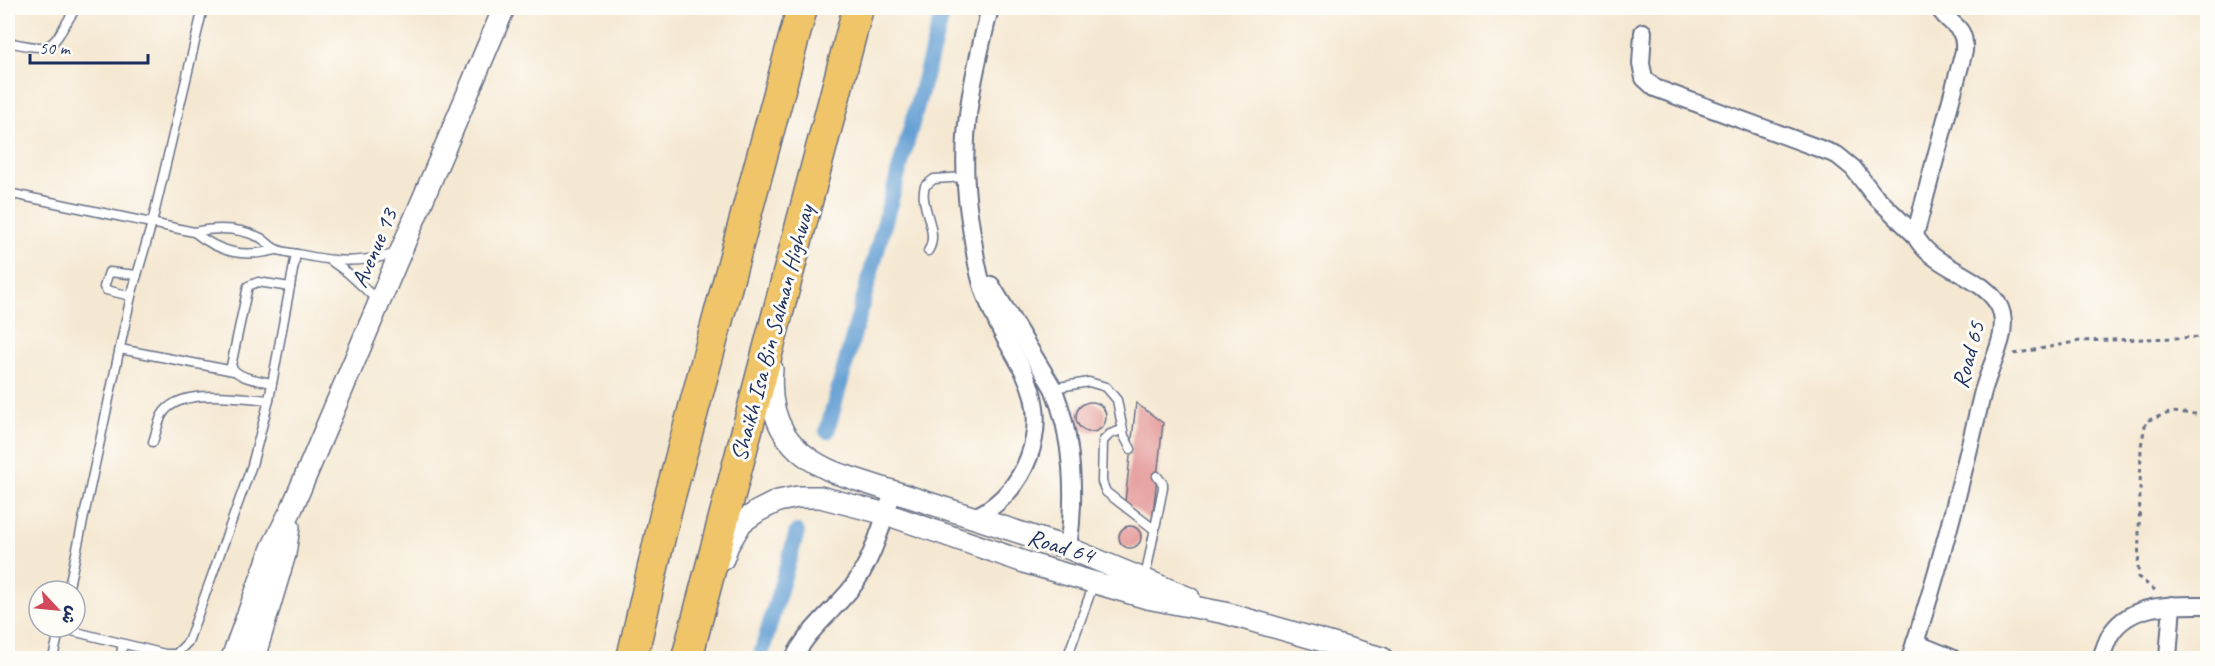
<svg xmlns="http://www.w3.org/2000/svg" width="2215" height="666" viewBox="0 0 2215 666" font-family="Caveat,'Playpen Sans Arabic',sans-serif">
<rect width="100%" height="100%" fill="#fdfcf7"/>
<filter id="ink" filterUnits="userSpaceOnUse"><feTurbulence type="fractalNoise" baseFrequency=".0167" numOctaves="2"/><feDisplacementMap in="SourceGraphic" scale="12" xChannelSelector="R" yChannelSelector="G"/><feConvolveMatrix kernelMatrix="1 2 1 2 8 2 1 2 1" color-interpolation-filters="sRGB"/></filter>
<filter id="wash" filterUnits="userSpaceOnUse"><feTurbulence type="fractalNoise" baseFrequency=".008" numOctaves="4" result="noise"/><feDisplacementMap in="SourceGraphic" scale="24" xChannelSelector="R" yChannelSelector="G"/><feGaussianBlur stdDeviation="1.35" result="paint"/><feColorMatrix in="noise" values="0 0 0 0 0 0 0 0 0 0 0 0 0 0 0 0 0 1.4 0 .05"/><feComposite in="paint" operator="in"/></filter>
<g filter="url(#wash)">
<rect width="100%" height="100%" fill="#f5e8d2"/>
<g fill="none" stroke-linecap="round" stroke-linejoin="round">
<g stroke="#639fd3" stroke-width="16">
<polyline points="827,431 944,8"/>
<polyline points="760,658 797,532"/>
</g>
</g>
<g id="blocks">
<g fill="#e39695">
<circle cx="1091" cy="417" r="15"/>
<polygon points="1136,403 1163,423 1152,522 1125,502"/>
<circle cx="1130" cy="537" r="11"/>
</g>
</g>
</g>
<g filter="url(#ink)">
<use href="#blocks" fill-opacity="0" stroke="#677087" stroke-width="1.5"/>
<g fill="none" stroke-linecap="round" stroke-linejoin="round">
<defs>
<g id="service">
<path d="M8,42C58,53 49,48 76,8"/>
<path d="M8,193L194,232C220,253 244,258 276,250"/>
<path d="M194,232C217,227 239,227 261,238C266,241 271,247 276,249C282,252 291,253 298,254C338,263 359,263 399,253"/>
<path d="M928,251C941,232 918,206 925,186L934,179L965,177"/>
<polyline points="331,261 348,273 378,301"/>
<polyline points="131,296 106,290 104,287 109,272 137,275"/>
<polyline points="120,349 234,371"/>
<path d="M272,383C259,380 238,379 231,366L248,286L258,282L290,287"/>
<polyline points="1053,388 1089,382 1106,387 1117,400 1124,436 1131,449"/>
<polyline points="1122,430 1110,434 1103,441 1102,482 1106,492 1155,530"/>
<path d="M153,442C156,433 158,423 162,415C179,386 241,398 269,400"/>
<polyline points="1145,578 1163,488 1163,484 1157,476"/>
<polyline points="68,591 131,296 152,223 203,8"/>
<polyline points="60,628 165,654 176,654 188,642 252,465 269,400 296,254"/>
<polyline points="53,658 60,627"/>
<polyline points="120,658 123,644"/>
<polyline points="1067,658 1094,583"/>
</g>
<g id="minor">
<polyline points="1643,32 1641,64 1644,78 1655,88 1837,155 1853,168 1873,194 1915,235"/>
<path d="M991,285L1053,388C1073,436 1076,497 1068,548"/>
<path d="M972,518C1019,499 1046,441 1032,393C1027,373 1014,355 1004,336C997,324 992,311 987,299C977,275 973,240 969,214C958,139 972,80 990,8"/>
<polyline points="1915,643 1952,658"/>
<path d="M794,658C807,631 831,613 850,590C872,563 882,524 893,492"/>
<path d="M1910,658C1939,572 1961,483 1982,395C1987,375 1998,354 2002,334C2003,325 2004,317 2000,308C1985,275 1931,269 1915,235L1964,51C1966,24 1950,27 1939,8"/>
<path d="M2101,658C2104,650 2107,639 2112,632C2133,602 2175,605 2208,605"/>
<polyline points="2168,658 2172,605"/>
</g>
<g id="tertiary">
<path d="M772,369C767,421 788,453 836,473L1068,548L1189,598"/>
<polyline points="723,559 728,545 742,522 758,511 778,501 798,497 820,497 886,514 1027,563 1147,598 1225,613 1382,658"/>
<polyline points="232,658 272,548 292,508 504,8"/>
<polyline points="254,658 285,554 289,527"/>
</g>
<g id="motorway">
<polyline points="632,658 666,511 802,8"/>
<polyline points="687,658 858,8"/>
</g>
</defs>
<use href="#service" stroke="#677087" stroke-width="11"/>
<use href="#minor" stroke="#677087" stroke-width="20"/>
<use href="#tertiary" stroke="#677087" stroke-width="24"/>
<use href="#motorway" stroke="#677087" stroke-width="33"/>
<g stroke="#677087" stroke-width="3" stroke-dasharray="4.5 4.5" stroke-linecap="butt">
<polyline points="2014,354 2080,341 2208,337"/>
<polyline points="2155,590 2138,577 2141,446 2146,421 2172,412 2208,415"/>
</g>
<use href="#service" stroke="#fff" stroke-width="8"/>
<use href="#minor" stroke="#fff" stroke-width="16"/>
<use href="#tertiary" stroke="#fff" stroke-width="21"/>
<use href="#motorway" stroke="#f0c469" stroke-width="30"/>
</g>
</g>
<g text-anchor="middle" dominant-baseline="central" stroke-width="6" stroke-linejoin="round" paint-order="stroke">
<g font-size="24" fill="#1b2f5e" stroke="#fdfcf7">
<text transform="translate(374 248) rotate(-67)">Avenue 13</text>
<text transform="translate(772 333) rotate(-75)">Shaikh Isa Bin Salman Highway</text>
<text transform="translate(1968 355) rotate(-75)">Road 65</text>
<text transform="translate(1061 546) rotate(17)">Road 64</text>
</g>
</g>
<rect width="2215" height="666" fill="none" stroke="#fdfcf7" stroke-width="30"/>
<g transform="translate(57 609) rotate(116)"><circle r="28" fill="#fdfcf7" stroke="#a3aaba" stroke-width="1.5"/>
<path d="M0-4.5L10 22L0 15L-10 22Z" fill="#d1495b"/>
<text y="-9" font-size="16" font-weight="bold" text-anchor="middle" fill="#1b2f5e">ش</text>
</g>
<path d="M30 54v9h118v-9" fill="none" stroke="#1b2f5e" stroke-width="3"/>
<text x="39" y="54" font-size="18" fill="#1b2f5e" stroke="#fdfcf7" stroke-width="4.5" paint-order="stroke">50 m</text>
</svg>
